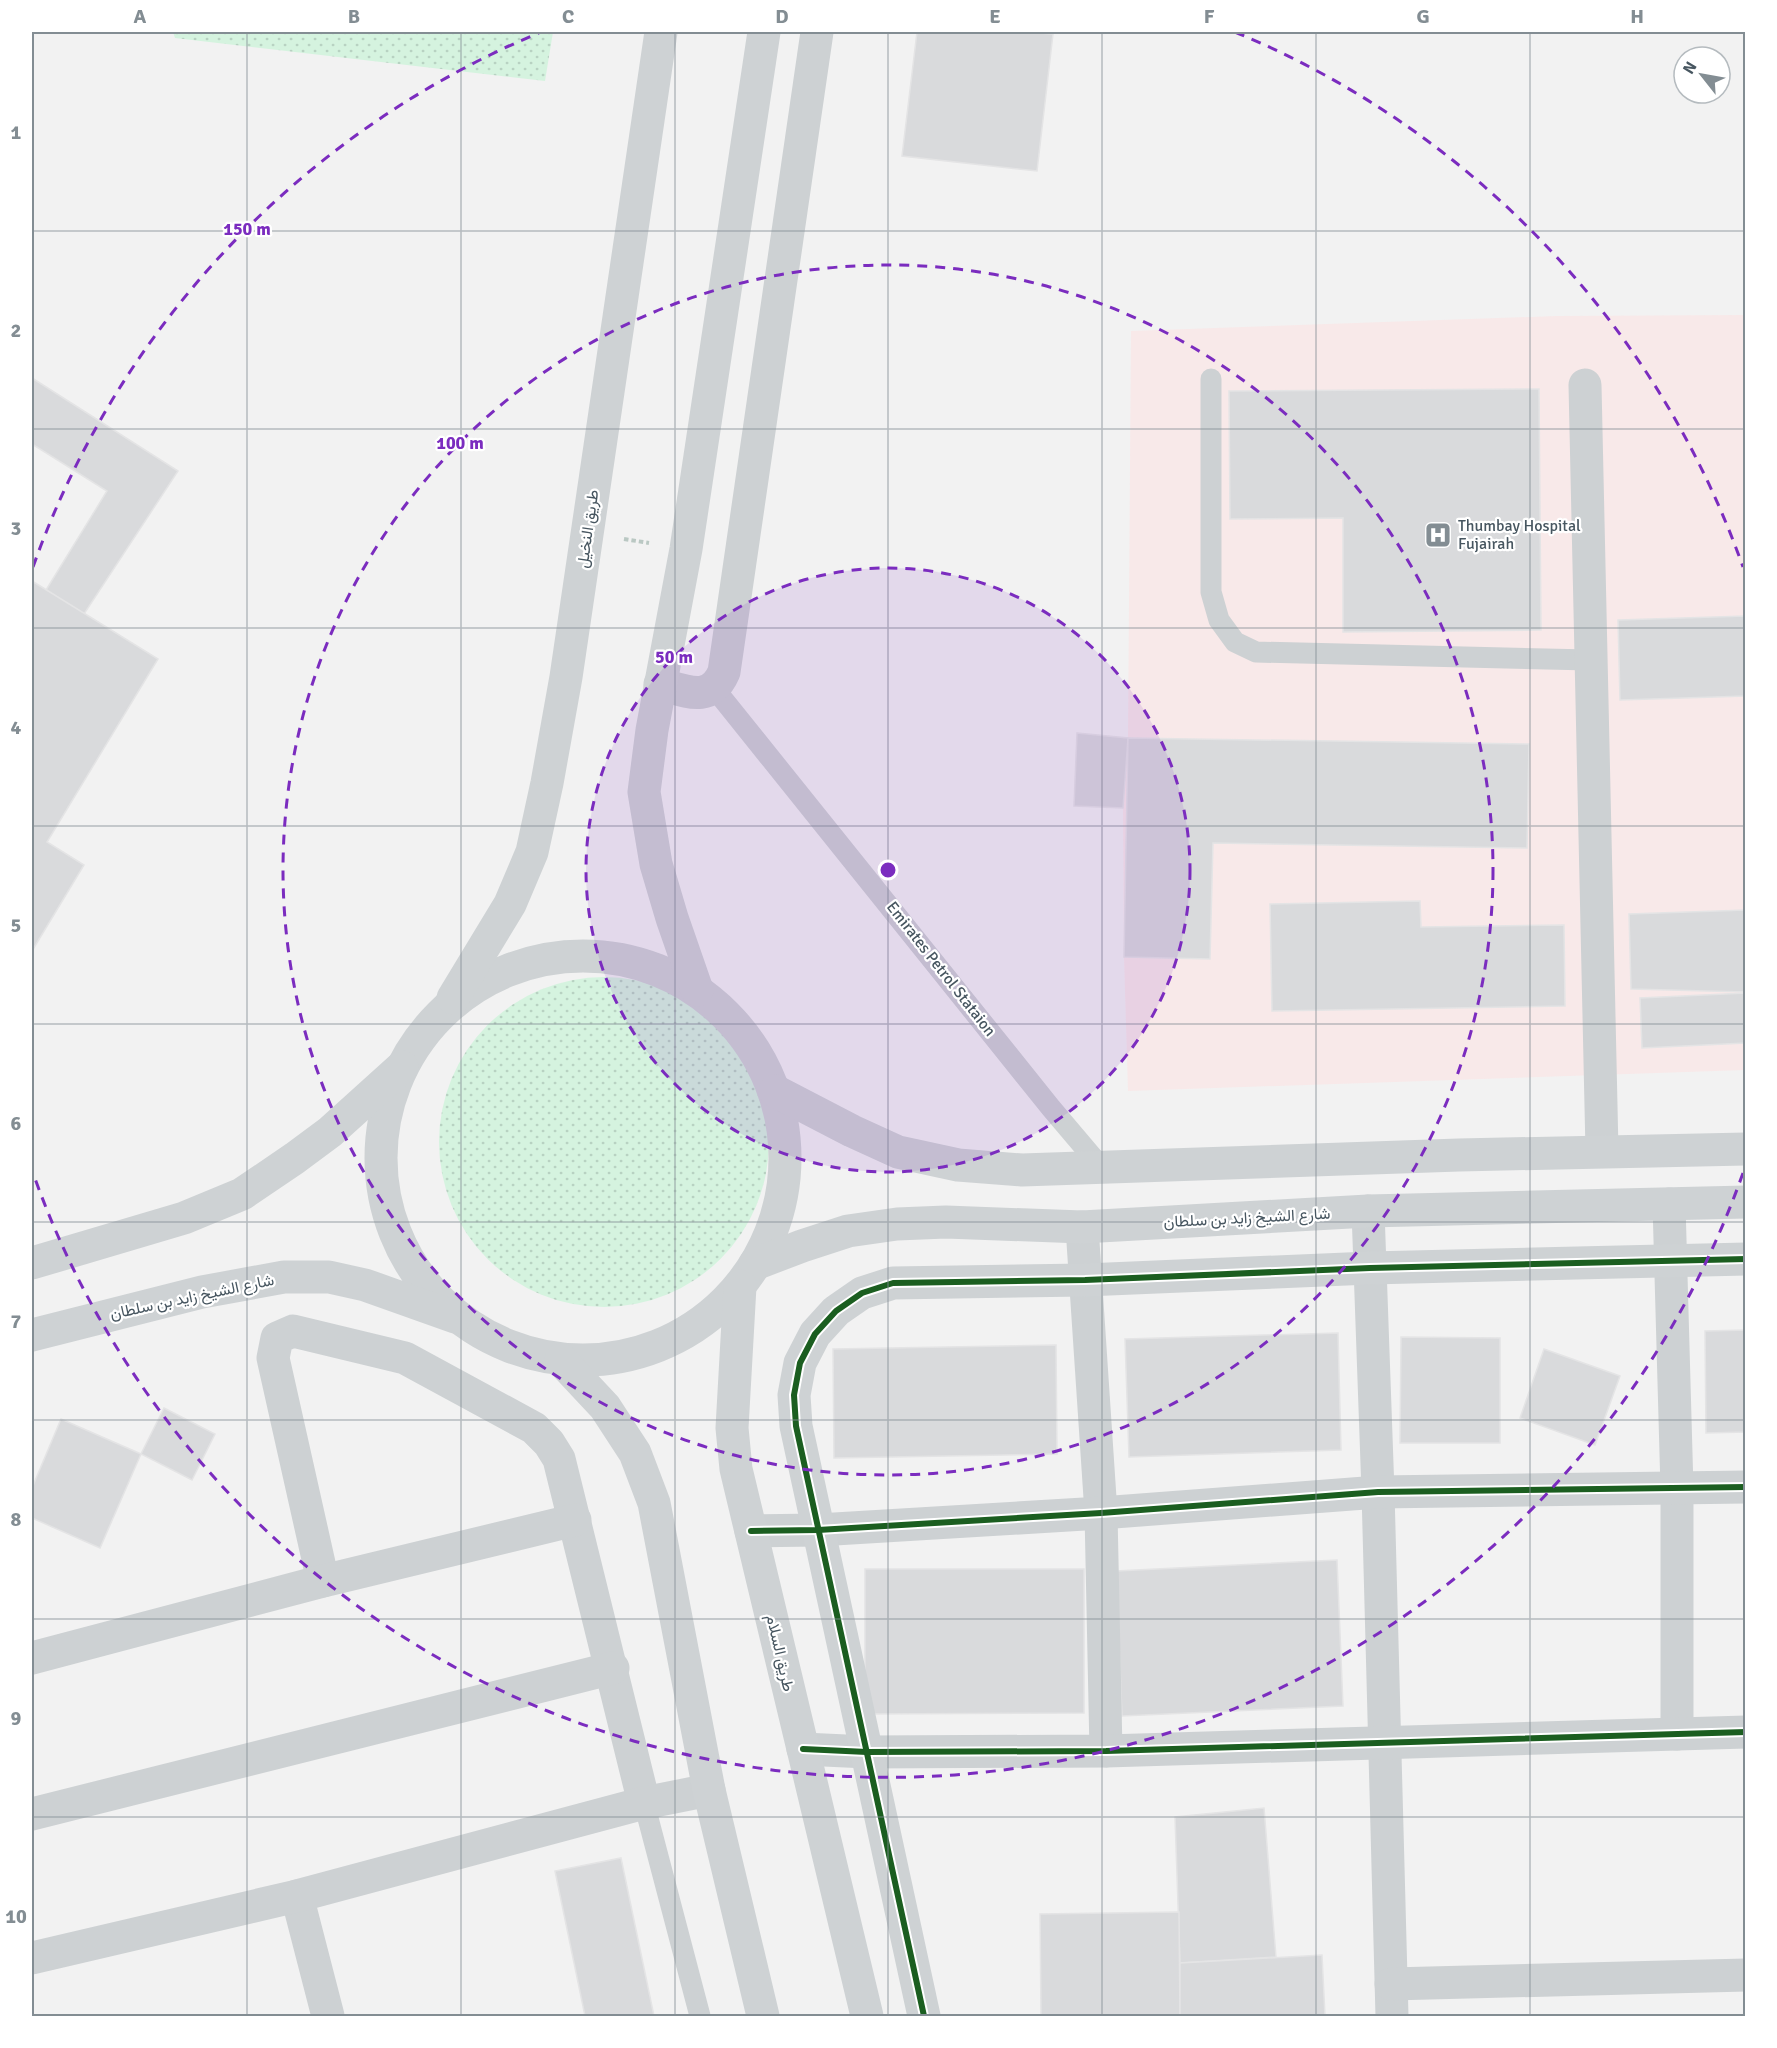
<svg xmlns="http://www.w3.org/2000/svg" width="1777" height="2048" viewBox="0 0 1777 2048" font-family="Signika,Vazirmatn,sans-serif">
<defs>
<pattern id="grass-dots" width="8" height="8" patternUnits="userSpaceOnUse" patternTransform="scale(1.5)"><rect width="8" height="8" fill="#d5f3df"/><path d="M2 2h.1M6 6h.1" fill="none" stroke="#b8d2c2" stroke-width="1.8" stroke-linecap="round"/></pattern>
</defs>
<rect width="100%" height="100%" fill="#f2f2f2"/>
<polygon fill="#f8e9e9" points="1745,315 1745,1070 1128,1091 1124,957 1123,808 1128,738 1131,331 1556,316"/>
<g fill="url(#grass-dots)">
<polygon points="173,32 553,32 545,81 175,38"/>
<circle cx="604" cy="1142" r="165"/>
</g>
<g fill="#d9dadc" stroke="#e4e4e5" stroke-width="1.5">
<polygon points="917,32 1026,32 1053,34 1037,171 902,156"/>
<polygon points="32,378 178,471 84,614 46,590 107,491 32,444"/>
<polygon points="1539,389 1541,630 1343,632 1343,518 1230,519 1229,391"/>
<polygon points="32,581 158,659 47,842 84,865 32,951"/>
<polygon points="1746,616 1746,696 1620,700 1618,620"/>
<polygon points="1077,733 1128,738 1123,808 1074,806"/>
<polygon points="1128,738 1529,744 1527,848 1213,843 1210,959 1124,957"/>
<polygon points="1420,901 1421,927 1564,925 1565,1006 1272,1011 1270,904"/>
<polygon points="1746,910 1746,992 1631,989 1629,914"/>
<polygon points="1746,993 1746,1043 1642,1048 1640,998"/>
<polygon points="1746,1330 1746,1432 1706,1433 1705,1331"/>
<polygon points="1338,1333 1341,1450 1129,1457 1125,1339"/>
<polygon points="1401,1337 1500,1338 1500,1443 1400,1443"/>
<polygon points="1056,1345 1057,1454 834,1458 833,1349"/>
<polygon points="1544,1349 1620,1376 1595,1445 1520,1418"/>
<polygon points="164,1408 215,1434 192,1480 141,1454"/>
<polygon points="61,1419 141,1454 100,1548 32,1518 32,1488"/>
<polygon points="1337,1560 1343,1706 1122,1716 1116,1571"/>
<polygon points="865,1569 1084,1569 1084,1713 865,1714"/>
<polygon points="1264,1808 1276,1957 1180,1963 1175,1817"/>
<polygon points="621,1858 654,2016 585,2016 555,1871"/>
<polygon points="1179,1912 1180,2016 1041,2016 1040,1914"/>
<polygon points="1322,1955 1325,2016 1180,2016 1180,1963"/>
</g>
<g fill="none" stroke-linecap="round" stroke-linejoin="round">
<polyline stroke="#bac8c3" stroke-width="4" stroke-dasharray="4.5 3" stroke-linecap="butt" points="624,539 649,543"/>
<g stroke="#cdd1d3" stroke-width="21">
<polyline points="1211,379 1211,592 1219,620 1235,642 1256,652 1590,660"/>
<polyline points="714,688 1051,1108 1101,1167"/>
<polyline points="644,1803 700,2016"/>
</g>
<g stroke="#cdd1d3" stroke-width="33">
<polyline points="1585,385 1602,1151"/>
<path d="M660,684C686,691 710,704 724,672L817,32"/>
<polyline points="1669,1204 1677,1489 1677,1734"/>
<polyline points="1368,1211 1378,1492 1392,2016"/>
<polyline points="1082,1227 1101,1513 1106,1751"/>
<polyline points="751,1531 818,1530 1101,1513 1378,1492 1746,1487"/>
<polyline points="323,1581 273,1358 277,1338 293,1331 405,1358 534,1428 549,1443 559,1459 644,1803"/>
<polyline points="32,1658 323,1581 575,1520"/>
<polyline points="803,1749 867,1752 1106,1751 1746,1732"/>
<polyline points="32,1814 613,1668"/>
<polyline points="297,1896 328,2016"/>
<polyline points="32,1958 297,1896 644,1803 709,1790"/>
<polyline points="1391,1984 1746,1975"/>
</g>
<g stroke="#ced2d4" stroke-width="33">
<circle cx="583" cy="1158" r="202"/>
<polyline points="697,990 672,918 656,864 644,792 652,730 686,549 764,32"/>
<polyline points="453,998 510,904 532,852 547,783 566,677 661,32"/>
<polyline points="775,1091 852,1131 898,1152 958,1165 1022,1170 1459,1155 1746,1149"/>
<polyline points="32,1263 184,1218 242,1194 295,1158 330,1132 402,1067"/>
<polyline points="755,1264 802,1246 848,1231 897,1224 946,1222 1082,1227 1368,1211 1746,1202"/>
<polyline points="740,1286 732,1428 736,1469 867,2016"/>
<polyline points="32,1335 202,1292 284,1277 329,1277 365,1285 455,1317"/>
<polyline points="561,1360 605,1407 635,1453 654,1503 709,1790 763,2016"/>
<polyline points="924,2016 796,1426 794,1395 800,1363 815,1334 836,1311 862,1293 893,1283 1085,1280 1370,1268 1746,1259"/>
</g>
<defs>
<g id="cycleway">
<polyline points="751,1531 818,1530 1101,1513 1378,1492 1746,1487"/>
<polyline points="803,1749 867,1752 1106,1751 1746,1732"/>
<polyline points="924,2016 796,1426 794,1395 800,1363 815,1334 836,1311 862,1293 893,1283 1085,1280 1370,1268 1746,1259"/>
</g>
</defs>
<use href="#cycleway" stroke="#fff" stroke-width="10"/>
<use href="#cycleway" stroke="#1b5e20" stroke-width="6"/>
</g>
<path fill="none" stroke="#838d93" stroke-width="1.5" stroke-opacity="0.55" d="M247,32V2016M461,32V2016M675,32V2016M888,32V2016M1102,32V2016M1316,32V2016M1530,32V2016M32,231H1746M32,429H1746M32,628H1746M32,826H1746M32,1024H1746M32,1222H1746M32,1420H1746M32,1619H1746M32,1817H1746"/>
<circle cx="888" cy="870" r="302" fill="#7b2cbf" fill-opacity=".12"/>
<g fill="none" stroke="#7b2cbf" stroke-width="3" stroke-dasharray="10 8">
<circle cx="888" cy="870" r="302"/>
<circle cx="888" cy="870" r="605"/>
<path d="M1743 1173A907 907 0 0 1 33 1173M33 567A907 907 0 0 1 541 32M1235 32A907 907 0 0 1 1743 567"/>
</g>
<defs>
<symbol id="hospital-square" viewBox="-11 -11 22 22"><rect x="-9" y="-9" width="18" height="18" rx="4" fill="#838d93" stroke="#fff"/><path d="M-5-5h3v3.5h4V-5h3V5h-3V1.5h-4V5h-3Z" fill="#fff"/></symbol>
</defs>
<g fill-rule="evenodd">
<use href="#hospital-square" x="1423" y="520" width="30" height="30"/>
</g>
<g text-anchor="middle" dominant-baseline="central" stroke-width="4.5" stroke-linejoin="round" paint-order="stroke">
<g font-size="16" fill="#475660" stroke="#fff" text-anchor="start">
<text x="1458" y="526">Thumbay Hospital<tspan x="1458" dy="18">Fujairah</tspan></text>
</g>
<g font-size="16" fill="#475660" stroke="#fff">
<text transform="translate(588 529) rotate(-82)">طريق النخيل</text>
<text transform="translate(941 969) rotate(52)">Emirates Petrol Stataion</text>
<text transform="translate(1247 1218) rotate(-3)">شارع الشيخ زايد بن سلطان</text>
<text transform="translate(192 1297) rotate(-12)">شارع الشيخ زايد بن سلطان</text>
<text transform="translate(780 1653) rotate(77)">طريق السلام</text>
</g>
</g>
<circle cx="888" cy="870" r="9" fill="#7b2cbf" stroke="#fff" stroke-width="3"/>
<g font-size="18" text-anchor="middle" font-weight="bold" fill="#7b2cbf" stroke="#fff" stroke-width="4.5" stroke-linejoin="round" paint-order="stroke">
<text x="247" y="235">150 m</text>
<text x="460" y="449">100 m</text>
<text x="674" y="663">50 m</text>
</g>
<rect width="1777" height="2048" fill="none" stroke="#ffffff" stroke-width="66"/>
<g transform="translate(1702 75) rotate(301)"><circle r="28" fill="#ffffff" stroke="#b5bbbf" stroke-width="1.5"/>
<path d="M0-4.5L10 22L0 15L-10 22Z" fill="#838d93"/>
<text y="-9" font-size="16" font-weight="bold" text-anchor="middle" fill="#475660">N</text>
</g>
<rect x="33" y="33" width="1711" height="1982" fill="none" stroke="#838d93" stroke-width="2"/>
<g font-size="20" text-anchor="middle" font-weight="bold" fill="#838d93">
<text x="140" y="23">A</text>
<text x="354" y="23">B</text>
<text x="568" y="23">C</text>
<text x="782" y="23">D</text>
<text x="995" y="23">E</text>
<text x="1209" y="23">F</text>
<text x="1423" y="23">G</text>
<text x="1637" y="23">H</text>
<text x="16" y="139">1</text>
<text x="16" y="337">2</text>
<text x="16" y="535">3</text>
<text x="16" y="734">4</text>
<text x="16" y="932">5</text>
<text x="16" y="1130">6</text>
<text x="16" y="1328">7</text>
<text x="16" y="1526">8</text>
<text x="16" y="1725">9</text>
<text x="16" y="1923">10</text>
</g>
</svg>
